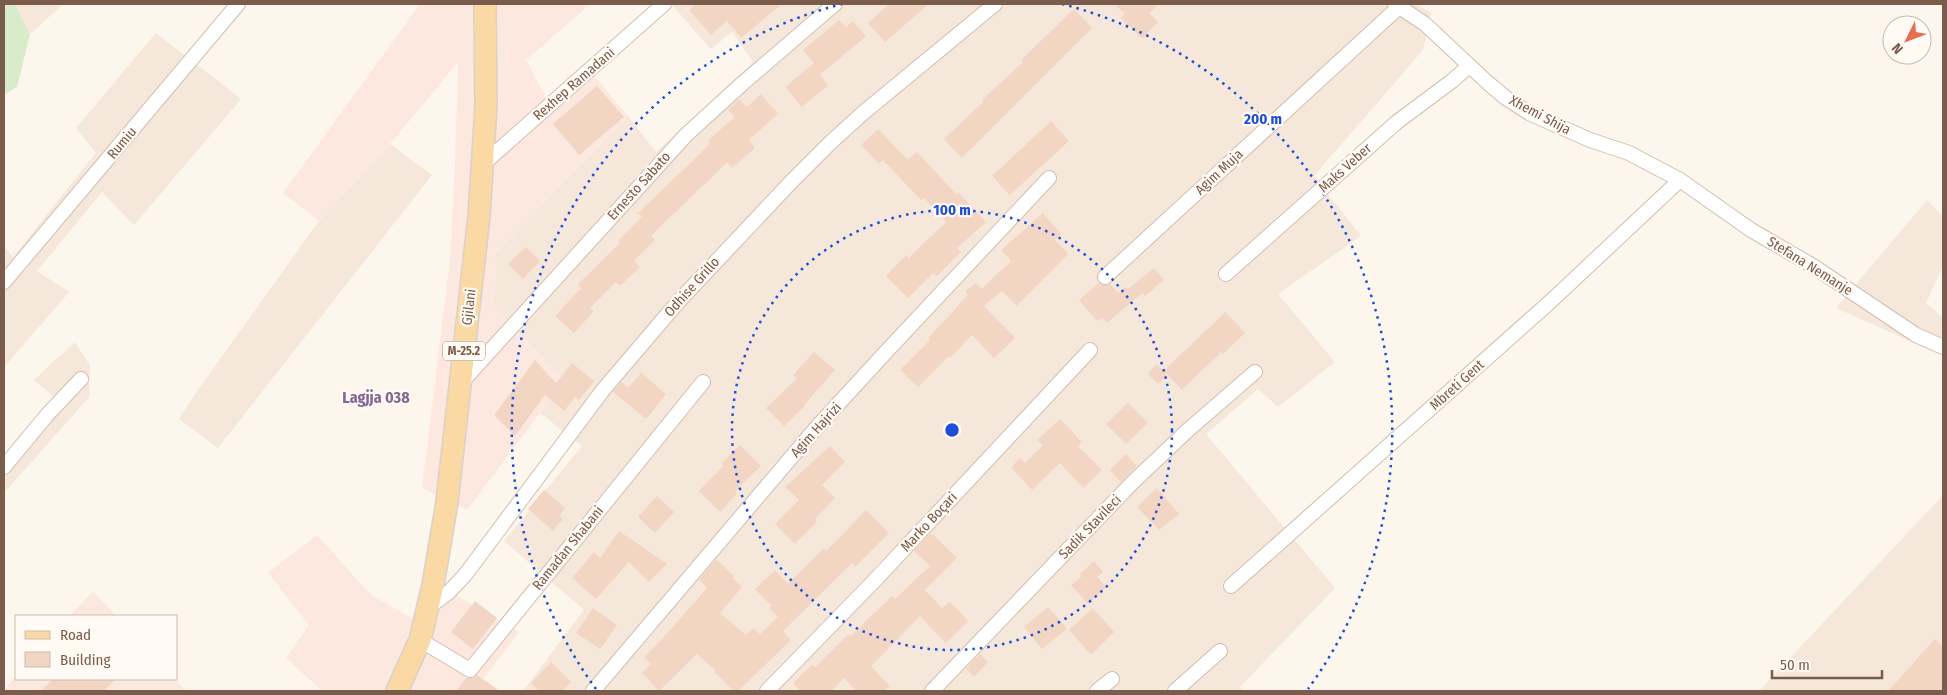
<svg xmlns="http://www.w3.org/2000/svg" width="1947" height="695" viewBox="0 0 1947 695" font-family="'Fira Sans Condensed',sans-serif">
<rect width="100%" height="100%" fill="#fdf6ec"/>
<g fill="#f5e8da">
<polygon points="15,4 63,4 30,34"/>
<polygon points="671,4 1416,4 1431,13 1423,50 1314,176 1361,236 1278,294 1335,362 1278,407 1258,389 1206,434 1335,588 1240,687 1245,691 523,691 584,610 504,541 582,446 540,413 563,379 494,307 495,253 628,116 656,152 753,62 732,32 711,49"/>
<polygon points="156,33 241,99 134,225 102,192 37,271 69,292 4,367 4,247 13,257 96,153 76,128"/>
<polygon points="390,144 432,175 218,448 179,419 197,391 319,221"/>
<polygon points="1927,200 1943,217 1943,266 1926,303 1943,318 1943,356 1836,308"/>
<polygon points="75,342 90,366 89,397 4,493 4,460 54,397 34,380"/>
<polygon points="1943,495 1943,691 1759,691"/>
</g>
<g fill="#fde8e0">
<polygon points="420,4 590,4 526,60 546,98 584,64 628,116 495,253 494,307 563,379 540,413 467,510 422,488 450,259 455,164 458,62 390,144 319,221 283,193"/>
<polygon points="317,535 370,594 416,621 426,578 519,632 478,686 489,691 322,691 286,658 309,625 268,573"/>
<polygon points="93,591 116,616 70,616"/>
<polygon points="16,675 16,679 174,679 186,691 4,691"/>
</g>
<polygon fill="#d8ecc9" points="4,4 15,4 30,34 17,87 4,95"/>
<g fill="#f3d5c3">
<polygon points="696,4 782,4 741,38 727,21 711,35 689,10"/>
<polygon points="889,4 929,4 885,42 868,23"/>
<polygon points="1114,4 1159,4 1149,13 1158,22 1142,39 1121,18 1125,14"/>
<polygon points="1074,9 1092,28 962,158 944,139 984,101 982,100 1023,62 1021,60"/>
<polygon points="839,20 846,27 853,21 866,36 820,75 828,85 802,107 785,87 814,63 803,50"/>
<polygon points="597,86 624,117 579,155 553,124"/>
<polygon points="761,94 778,114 749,140 755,148 732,168 727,162 651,236 655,240 634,261 640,267 620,286 616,282 590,308 594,311 574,333 555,316 581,288 578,284 620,243 618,241 642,217 638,213 711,143 708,140 735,117 728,110 739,99 747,107"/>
<polygon points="1051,121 1069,141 1010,195 992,176"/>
<polygon points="878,129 908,160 917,152 957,195 959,193 986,222 957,248 961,252 937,276 933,273 908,298 886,276 906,255 909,258 946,222 924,198 921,200 883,160 879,164 861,145"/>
<polygon points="1043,213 1061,234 1055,240 1068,254 1017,306 1002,291 984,306 1015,338 994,358 972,335 950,358 948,357 918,387 900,370 930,340 928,338 968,295 965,291 976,283 982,289 1011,261 1001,250"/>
<polygon points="526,247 540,261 523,279 508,264"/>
<polygon points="1154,268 1164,280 1145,296 1142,293 1107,323 1102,318 1097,321 1079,300 1099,283 1103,285 1110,284 1118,293 1126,287 1128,289"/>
<polygon points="1225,312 1245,333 1223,354 1221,352 1182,390 1164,371"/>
<polygon points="814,352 835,370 804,405 805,406 784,426 766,408 797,379 793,375"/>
<polygon points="535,360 556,383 572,363 594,381 579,400 575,397 564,411 545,395 515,436 494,415"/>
<polygon points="1157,364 1167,375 1158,384 1148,374"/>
<polygon points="641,373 666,394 646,419 613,392 621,382 628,388"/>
<polygon points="1128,403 1148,423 1126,444 1106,424"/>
<polygon points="1060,419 1082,442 1078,446 1102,470 1083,488 1060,463 1032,490 1011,467 1020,458 1025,463 1043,445 1037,440"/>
<polygon points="740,445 761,466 735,491 737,494 720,512 699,491 723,466 721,464"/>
<polygon points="830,446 845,462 822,485 835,498 815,519 817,522 795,544 775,524 799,500 785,487"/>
<polygon points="1126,454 1137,466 1121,482 1110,470"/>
<polygon points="1157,488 1179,514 1159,530 1137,507"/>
<polygon points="544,490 565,508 559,516 563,519 553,531 528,509"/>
<polygon points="657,496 674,512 655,533 638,517"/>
<polygon points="866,510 889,533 855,567 852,563 783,631 791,640 738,691 733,691 714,671 715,670 697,654 659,691 642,673 651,664 644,657 661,640 707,588 699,580 716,559 734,576 732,578 742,587 720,613 746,635 754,628 760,634 778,617 769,608 772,606 755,589 775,570 788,584 824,548 826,551"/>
<polygon points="619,531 667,564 649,582 629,562 596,599 572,578 594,552 600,558"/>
<polygon points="931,533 957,558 925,590 942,608 950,602 968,621 946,643 920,616 871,666 890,686 884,691 857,691 844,678 831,691 800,691 793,683 812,665 815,667 849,634 851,636 892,596 895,599 930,566 914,551"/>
<polygon points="1094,561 1103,572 1097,577 1106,587 1088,604 1071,585 1082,576 1080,574"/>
<polygon points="475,601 497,618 473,649 451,632"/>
<polygon points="1048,607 1067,629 1042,649 1024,627"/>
<polygon points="593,608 617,625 600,649 576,633"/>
<polygon points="1093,608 1114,632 1091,655 1069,630"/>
<polygon points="1935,639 1943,647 1943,691 1888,691"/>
<polygon points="980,654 988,662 974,677 966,669"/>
<polygon points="551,662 571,682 562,691 539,691 531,683"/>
<polygon points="477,675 500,691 456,691 466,678 473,678"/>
<polygon points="53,679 116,679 104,691 41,691"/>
</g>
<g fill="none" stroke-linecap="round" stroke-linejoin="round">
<defs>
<g id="minor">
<polyline points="1395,4 1425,24 1488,83 1506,98 1529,113 1590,140 1629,153 1680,180 1751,230 1813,266 1916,335 1943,347"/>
<polyline points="483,164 664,4"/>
<polyline points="1226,274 1397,122 1452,81 1469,66"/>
<polyline points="1105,277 1400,6"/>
<polyline points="4,282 238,4"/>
<polyline points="460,384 686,135 743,83 835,4"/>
<polyline points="4,467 47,415 81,379"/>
<polyline points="1231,586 1551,301 1680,180"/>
<polyline points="428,608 449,592 465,575 603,390 678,302 791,182 830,143 863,113 995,4"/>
<polyline points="420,640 470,670 703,382"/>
<polyline points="593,691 817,427 885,353 1049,178"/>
<polyline points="767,691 876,579 1090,350"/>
<polyline points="932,691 1132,483 1188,430 1255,372"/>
<polyline points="1097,691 1112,679"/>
<polyline points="1175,691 1220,651"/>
</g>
<polyline id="primary" points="397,691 420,640 433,585 447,502 479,216 486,106 485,4"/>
</defs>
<use href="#minor" stroke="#d1beb0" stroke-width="16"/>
<use href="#primary" stroke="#dad1cd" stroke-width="24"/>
<use href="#minor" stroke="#fff" stroke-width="14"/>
<use href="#primary" stroke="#fbd9a5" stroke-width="21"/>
</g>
<g fill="none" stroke="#1d4ed8" stroke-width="2.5" stroke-dasharray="2.5 5">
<circle cx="952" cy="430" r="220"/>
<path d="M596 689A440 440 0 0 1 842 4M1062 4A440 440 0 0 1 1308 689"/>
</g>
<g text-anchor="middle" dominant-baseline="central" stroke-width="4.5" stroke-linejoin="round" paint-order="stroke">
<rect fill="#fffaf3" stroke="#a28b7f" stroke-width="1" x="443" y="341.5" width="42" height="19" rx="4"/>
<g font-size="12" font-weight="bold" fill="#7a5c4d">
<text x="464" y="351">M-25.2</text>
</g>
<g font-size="14" fill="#7a5c4d" stroke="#fffaf3">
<text transform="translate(574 84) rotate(-41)">Rexhep Ramadani</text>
<text transform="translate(1540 115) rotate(28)">Xhemi Shija</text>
<text transform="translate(122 143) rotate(-50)">Rumiu</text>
<text transform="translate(1345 168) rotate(-42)">Maks Veber</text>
<text transform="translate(1219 172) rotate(-43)">Agim Muja</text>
<text transform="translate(639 186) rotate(-48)">Ernesto Sabato</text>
<text transform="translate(1810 266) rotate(32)">Stefana Nemanje</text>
<text transform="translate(692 287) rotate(-48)">Odhise Grillo</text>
<text transform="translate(469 307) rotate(-83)">Gjilani</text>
<text transform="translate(1457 385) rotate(-42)">Mbreti Gent</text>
<text transform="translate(816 430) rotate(-48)">Agim Hajrizi</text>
<text transform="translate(929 522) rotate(-47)">Marko Boçari</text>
<text transform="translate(1090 527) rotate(-46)">Sadik Stavileci</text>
<text transform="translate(568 548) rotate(-51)">Ramadan Shabani</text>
</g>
<g font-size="16" font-weight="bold" fill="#846695" stroke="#fffaf3">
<text x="376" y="397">Lagjja 038</text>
</g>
</g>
<circle cx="952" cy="430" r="8" fill="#1d4ed8" stroke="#fffaf3" stroke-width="2.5"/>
<g font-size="15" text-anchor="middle" font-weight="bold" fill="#1d4ed8" stroke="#fffaf3" stroke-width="4.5" stroke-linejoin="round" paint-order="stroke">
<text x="1263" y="124">200 m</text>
<text x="952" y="215">100 m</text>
</g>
<rect width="1947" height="695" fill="none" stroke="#7a5c4d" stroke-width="10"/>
<rect x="15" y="615" width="162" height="65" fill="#fffaf3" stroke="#cabbb1"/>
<rect x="25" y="631" width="25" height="8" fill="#fbd9a5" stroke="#cabbb1"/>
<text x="60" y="640" font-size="15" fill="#7a5c4d">Road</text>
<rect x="25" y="652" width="25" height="15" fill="#f3d5c3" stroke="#cabbb1"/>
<text x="60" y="665" font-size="15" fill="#7a5c4d">Building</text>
<g transform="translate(1907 40) rotate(228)"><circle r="24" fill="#fffaf3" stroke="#cabbb1"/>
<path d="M0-4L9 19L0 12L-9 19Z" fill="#e76f51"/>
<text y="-8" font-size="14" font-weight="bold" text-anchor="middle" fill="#7a5c4d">N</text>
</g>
<path d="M1772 670v8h110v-8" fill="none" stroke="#7a5c4d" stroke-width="2.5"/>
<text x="1780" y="670" font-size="15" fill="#7a5c4d" stroke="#fffaf3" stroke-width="4" paint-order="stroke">50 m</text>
</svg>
